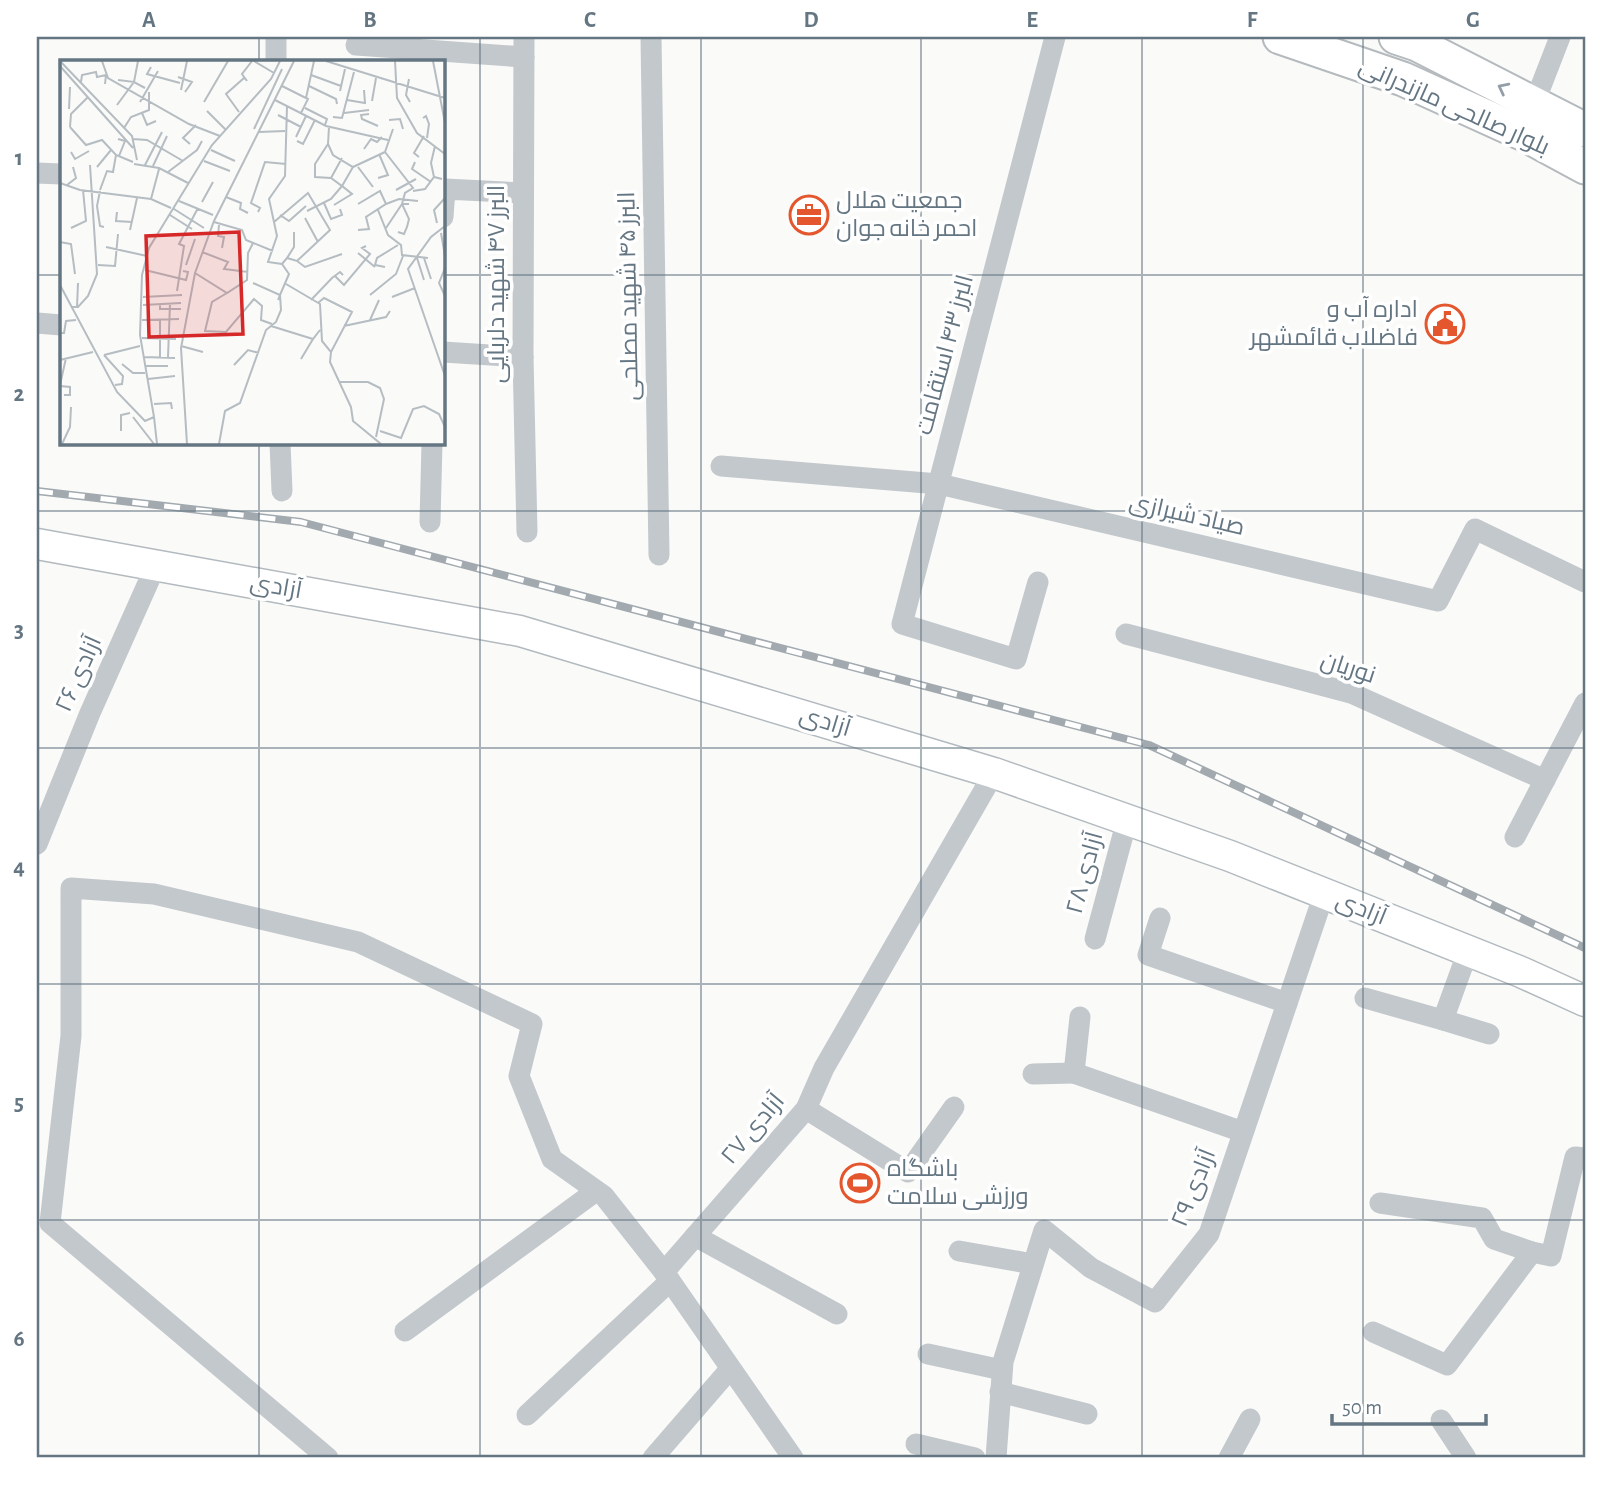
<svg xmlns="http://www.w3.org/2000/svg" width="1622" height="1495" viewBox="0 0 1622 1495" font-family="'Alegreya Sans',Cairo,sans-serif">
<rect width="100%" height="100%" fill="#fafaf8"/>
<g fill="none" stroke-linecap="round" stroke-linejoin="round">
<defs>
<polyline id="secondary" points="37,544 520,631 994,773 1230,856 1521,972 1585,1001"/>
<g id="primary">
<polyline points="1280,37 1403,79 1524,134 1585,167"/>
<polyline points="1396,37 1417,44 1585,130"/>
</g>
</defs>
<use href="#secondary" stroke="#b3babf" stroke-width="33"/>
<use href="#primary" stroke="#b5babe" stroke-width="37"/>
<g stroke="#c3c8cc" stroke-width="21">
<polyline points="524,37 523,357 527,532"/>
<polyline points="651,37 659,555"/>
<polyline points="356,45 524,57"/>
<polyline points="276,61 276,37"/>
<polyline points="1534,104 1560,37"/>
<polyline points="37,173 61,174"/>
<polyline points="443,217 445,189 523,193"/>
<polyline points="37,323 61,325"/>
<polyline points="443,352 523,357"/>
<polyline points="280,443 282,491"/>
<polyline points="721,466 939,484 1438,601 1475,529 1585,582"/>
<polyline points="430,522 432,443"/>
<polyline points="1038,582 1016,659 902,624 1055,37"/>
<polyline points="1126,634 1351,693 1545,780"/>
<polyline points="1515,837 1585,703"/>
<polyline points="37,844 90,713 156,565"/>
<polyline points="1160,918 1148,955 1287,1003"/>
<polyline points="1095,939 1127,820"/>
<polyline points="1365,998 1443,1020 1468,951"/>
<polyline points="1080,1017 1074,1073 1243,1132"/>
<polyline points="1443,1020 1489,1034"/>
<polyline points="1033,1074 1074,1073"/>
<polyline points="806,1109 908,1172 954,1107"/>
<polyline points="1380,1203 1482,1218 1494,1239 1532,1252 1551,1256 1575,1157 1585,1158"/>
<polyline points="695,1236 837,1314"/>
<polyline points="959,1251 1033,1264"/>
<polyline points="405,1331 596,1191"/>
<polyline points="1373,1332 1447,1365 1532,1252"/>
<polyline points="928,1354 1002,1370"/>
<polyline points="1000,1392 1087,1414"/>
<polyline points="527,1415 670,1281"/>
<polyline points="1441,1420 1466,1458"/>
<polyline points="916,1444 975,1458"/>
<polyline points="328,1458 50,1223 71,1036 71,888 154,894 358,942 532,1024 519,1076 552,1159 604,1196 664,1272"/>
<polyline points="653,1458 730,1369"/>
<polyline points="793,1458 664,1272 806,1109 824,1068 994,773"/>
<polyline points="996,1458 1003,1362 1044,1230 1091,1268 1155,1302 1209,1234 1324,894"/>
<polyline points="1229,1458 1250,1419"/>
</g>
<use href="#secondary" stroke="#fff" stroke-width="30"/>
<use href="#primary" stroke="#fff" stroke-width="33"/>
<defs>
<polyline id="rail" points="37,491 301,522 1149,745 1585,948"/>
</defs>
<use href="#rail" stroke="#a2aab0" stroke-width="8"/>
<use href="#rail" stroke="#fff" stroke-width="5" stroke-dasharray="16" stroke-linecap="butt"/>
</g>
<defs><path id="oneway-chevron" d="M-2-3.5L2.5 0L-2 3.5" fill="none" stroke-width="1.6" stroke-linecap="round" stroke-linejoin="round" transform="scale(1.75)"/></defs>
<use stroke="#939fa8" href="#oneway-chevron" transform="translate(1503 88) rotate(-153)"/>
<path fill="none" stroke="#657683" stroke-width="2" stroke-opacity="0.55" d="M259,37V61M480,37V1458M701,37V1458M921,37V1458M1142,37V1458M1363,37V1458M37,275H61M443,275H1585M259,443V1458M37,511H1585M37,748H1585M37,984H1585M37,1220H1585"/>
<defs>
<symbol id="office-ring" viewBox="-11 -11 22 22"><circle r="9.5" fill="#fff" stroke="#e4572e" stroke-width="1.5"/><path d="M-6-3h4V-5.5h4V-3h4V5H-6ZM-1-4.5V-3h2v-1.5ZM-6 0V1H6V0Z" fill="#e4572e"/></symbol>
<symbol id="civic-ring" viewBox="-11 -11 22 22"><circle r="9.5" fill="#fff" stroke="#e4572e" stroke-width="1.5"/><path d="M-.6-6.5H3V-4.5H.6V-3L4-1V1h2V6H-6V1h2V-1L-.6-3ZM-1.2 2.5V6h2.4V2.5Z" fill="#e4572e"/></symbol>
<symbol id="stadium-ring" viewBox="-11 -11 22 22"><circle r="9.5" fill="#fff" stroke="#e4572e" stroke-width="1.5"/><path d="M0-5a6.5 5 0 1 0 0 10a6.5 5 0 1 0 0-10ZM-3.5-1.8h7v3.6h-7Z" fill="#e4572e"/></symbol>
</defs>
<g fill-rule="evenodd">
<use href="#office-ring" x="787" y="193" width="44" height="44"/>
<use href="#civic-ring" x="1423" y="302" width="44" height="44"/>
<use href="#stadium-ring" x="838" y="1161" width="44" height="44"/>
</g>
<g text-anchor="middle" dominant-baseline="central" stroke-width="7" stroke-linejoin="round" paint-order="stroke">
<g font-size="24" fill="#657683" stroke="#fff">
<text transform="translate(1454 107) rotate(24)">بلوار صالحی مازندرانی</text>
<text transform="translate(497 284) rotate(-90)">البرز ۴۷ شهید دلربایی</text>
<text transform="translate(629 296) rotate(-91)">البرز ۴۵ شهید مصلحی</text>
<text transform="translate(945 355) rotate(-75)">البرز ۴۳ استقامت</text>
<text transform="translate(1187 515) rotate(13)">صیاد شیرازی</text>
<text transform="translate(276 587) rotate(10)">آزادی</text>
<text transform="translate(1348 668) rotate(18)">نوریان</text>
<text transform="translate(79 674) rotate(-66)">آزادی ۲۶</text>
<text transform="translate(825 722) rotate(17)">آزادی</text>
<text transform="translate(1085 873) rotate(-75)">آزادی ۲۸</text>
<text transform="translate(1361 909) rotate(22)">آزادی</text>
<text transform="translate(753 1129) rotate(-50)">آزادی ۲۷</text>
<text transform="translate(1194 1188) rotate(-68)">آزادی ۲۹</text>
</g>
<g font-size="24" fill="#657683" stroke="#fff" text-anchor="start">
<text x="836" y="201">جمعیت هلال<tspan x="836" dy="28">احمر خانه جوان</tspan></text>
<text x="1418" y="310" text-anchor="end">اداره آب و<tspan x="1418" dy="28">فاضلاب قائمشهر</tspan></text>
<text x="887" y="1169">باشگاه<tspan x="887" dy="28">ورزشی سلامت</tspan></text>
</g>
</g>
<g transform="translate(60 60)">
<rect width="385" height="385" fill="#fafaf8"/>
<path fill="none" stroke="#b5bdc2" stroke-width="2" d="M0,1L72,76L77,100M42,1L48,18L129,64L160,76M194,1L214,13M266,1L385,38M335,1L337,38L357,73L385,94M373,1L385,63M0,6L73,88M91,7L87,14L120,23M251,15L281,26M118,17L132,22L125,32M349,19L346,35L350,42M58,20L74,22L78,1M187,21L182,14L192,1M21,22L22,15L36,12L37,17L46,15L45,24M222,26L248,39L241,53M249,26L276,39L277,44M121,30L127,1M280,31L285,9M246,38L254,1M215,40L266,66L328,80M287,40L305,43L304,30M312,41L316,18M80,42L98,11M144,42L168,1M57,45L74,22L85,28M245,48L267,59L265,65M9,49L10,27M147,51L165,69M179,52L166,34L184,18M82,53L87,65L96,61M284,53L309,50M309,54L301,55L302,59L318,66M218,55L241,67M273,57L282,58L294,12M363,58L366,56L369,64L367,78M329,60L340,59L343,69M10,67L26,85L42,80L56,95L73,102M10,67L11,54L28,37M269,67L268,84L273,95L293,107L325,92M64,68L71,57L89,50V32M194,69L222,9M199,72L225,71M236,77L246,56M58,79L65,81L59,96M73,79L87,80L123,101M237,81L243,84L255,60M130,84L123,78L136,65M268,84L255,104V117L271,118L282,126L293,107M304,89L311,79L317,82L322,77M151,90L175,101M11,92L15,99L29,91M325,92L353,128L345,133L342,144L349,159L347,167L344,174L338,172M325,92L333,69M359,97L354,93L364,76M144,101L170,111M355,102L352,109L371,122M74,104L99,108L128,123M85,105L102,72M93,106L107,76M37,107L51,90M298,107L313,127M108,112L137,90L142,81M374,117L371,103L375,86M271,118L282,98M318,118L328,115L319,94M0,123L20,130L91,139L111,148M7,125L16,118L13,107M40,130L47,111L53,112L56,95M336,130L356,119M40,131L37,146L40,166L44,167M353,131L365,129L374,117L382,119M166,137L181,143L180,149L188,153M91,139L99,109M119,141L153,155M142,142L153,122M264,143L271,159L282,155L280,149M298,144L320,131L326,144M114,149L144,168M318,150L328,175L341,185L342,195L368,198M247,151L271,139L282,126L292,134L274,145M57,152L56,161L72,162M198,152L200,148L191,143L205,102L226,104M110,155L132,169M220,155L229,161L246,146M245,158L258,182M154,162L182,170L186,180L213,191M214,162L248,133L270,170L237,201L227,198L222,204M377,163L374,150L385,138M159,165L158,176L164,177L162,188M385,166L371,177L348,209L385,316M11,168L26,161L23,130M326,168L342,144H349M70,170L77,138M298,170L309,169L306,157L326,144L339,139L358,141M381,173L385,196M0,182L11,184L15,214M46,187L87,196M142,192L168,202L164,209L188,212M298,193L315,207M227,198L234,187V172M357,198L364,220M364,198L371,219M237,201L245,207L282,194M38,205L55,206L58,174M126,205L135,179M325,207L315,205L317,198L338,185M385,208L379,223L385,236M85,210L126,220L128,212L123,211M135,213L167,233L187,220L188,193L193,183M275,216L284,225L310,194L302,188L306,186M193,223L220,235L218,240M226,224L260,244L262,281L271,292L270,302L291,347L293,361L321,384M0,225L57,332L85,361L94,357L97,384M117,231L124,186L119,184L138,148M167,233L152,242L145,271L166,272L194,239L202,246L201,260L212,264M310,235L336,214L343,196M83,237L122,235M332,237L355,228M251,240L272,218L280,212L283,215M258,243L264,238L292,252L271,292M100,244V249H121M83,245L121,243M12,247H18L28,236L37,214L30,105M17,247L18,223M82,260L119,259M100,260V297M310,260L319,240M211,266L253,279L260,270M284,266L326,257L330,251M0,273H4L6,261L16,260M82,278L116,279M121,286L143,292M44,295L63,316L62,324L55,325M44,295L80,286M84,297L115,298M108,297L110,244M241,299L253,279M0,300L33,292M62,304L73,313H85M174,305L188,290L199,293M86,306H108M88,319L115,316M280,322H308L320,328L324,339L316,377M0,325L6,298M0,326L10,327V335H4M94,344L111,343L112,349M73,357L94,384M94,357L80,275L82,215L89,188L152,85L211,19L220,1M61,371V355L70,353M320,371L341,378L353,349L364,346L379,354L385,367M2,384L10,367L11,347M127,384L121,288L135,213L154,161L234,1M159,384L165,351L180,343L206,270L216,262L221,250L220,235L229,214L222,204L208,202L217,176L209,139L225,116L227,46"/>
<path fill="#d62828" fill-opacity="0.15" stroke="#d62828" stroke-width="3.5" d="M179,172L183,274L89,277L86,176Z"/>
<rect width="385" height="385" fill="none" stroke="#657683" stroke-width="3.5"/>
</g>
<rect width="1622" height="1495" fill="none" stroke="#ffffff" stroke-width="77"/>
<path d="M1332 1414v10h154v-10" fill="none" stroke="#657683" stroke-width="3.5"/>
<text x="1342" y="1414" font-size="21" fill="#657683" stroke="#ffffff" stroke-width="5" paint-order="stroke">50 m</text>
<rect x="38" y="38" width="1546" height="1418" fill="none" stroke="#657683" stroke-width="2.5"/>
<g font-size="23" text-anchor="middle" font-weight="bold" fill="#657683">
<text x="149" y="27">A</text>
<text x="370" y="27">B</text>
<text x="590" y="27">C</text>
<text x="811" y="27">D</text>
<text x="1032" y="27">E</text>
<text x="1252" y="27">F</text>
<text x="1473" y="27">G</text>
<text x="19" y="165">1</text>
<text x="19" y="401">2</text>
<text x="19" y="637">3</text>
<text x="19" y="874">4</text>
<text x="19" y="1110">5</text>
<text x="19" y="1346">6</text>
</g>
</svg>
